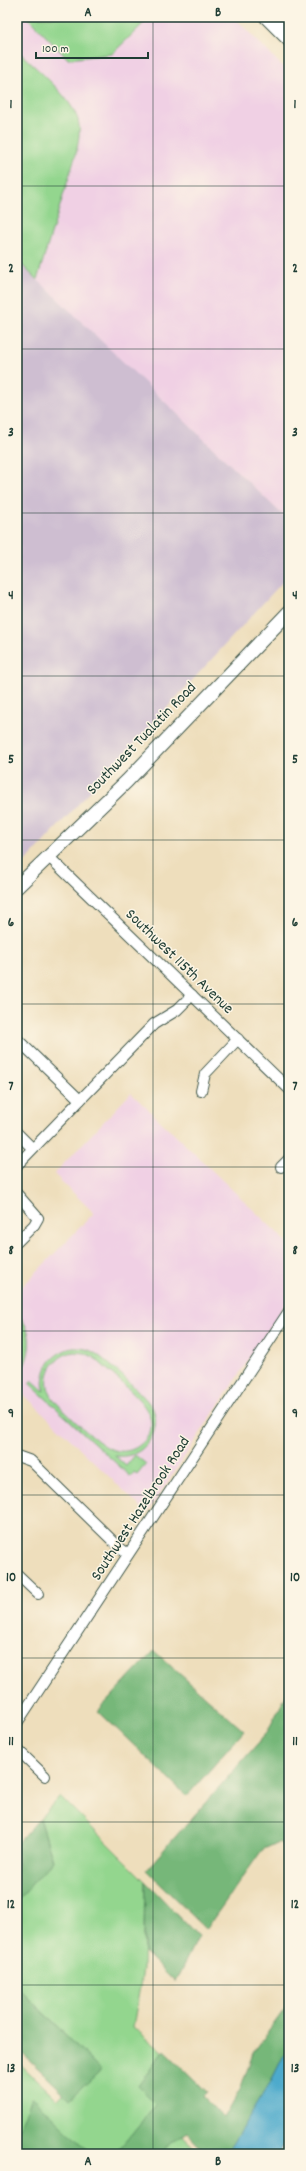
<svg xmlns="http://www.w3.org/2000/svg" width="306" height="2171" viewBox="0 0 306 2171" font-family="Dekko,sans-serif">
<rect width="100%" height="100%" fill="#fcf5e5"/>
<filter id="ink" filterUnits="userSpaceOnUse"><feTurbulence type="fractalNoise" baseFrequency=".025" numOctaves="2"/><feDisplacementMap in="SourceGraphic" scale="8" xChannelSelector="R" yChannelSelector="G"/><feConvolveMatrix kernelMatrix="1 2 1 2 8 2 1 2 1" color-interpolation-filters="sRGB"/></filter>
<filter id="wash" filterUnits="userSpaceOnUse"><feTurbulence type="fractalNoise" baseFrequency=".012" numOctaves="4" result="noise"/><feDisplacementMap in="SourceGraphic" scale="16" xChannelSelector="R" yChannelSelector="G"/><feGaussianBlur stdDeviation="0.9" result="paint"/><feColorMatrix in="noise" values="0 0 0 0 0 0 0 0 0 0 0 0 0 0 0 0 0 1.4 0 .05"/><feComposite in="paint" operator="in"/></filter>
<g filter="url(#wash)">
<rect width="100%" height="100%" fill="#eedebc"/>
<g fill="#f0d0e4">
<polygon points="26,17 112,54 150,17 234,17 289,73 289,521 37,280 76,154 73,109 17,50 17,25"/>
<polygon points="131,1093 289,1244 289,1299 147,1513 17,1388 17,1292 94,1213 54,1174"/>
</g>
<polygon fill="#cebed1" points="17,260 289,521 289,575 17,871 17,836 24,842 17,835"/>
<g fill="#93d68e" stroke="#598a61" fill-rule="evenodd">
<polygon points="27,17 150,17 112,54 68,59"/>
<path d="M17,50C35,68 70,95 78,120C81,131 78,143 76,154L37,280L17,260Z"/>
<path d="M17,1314C36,1332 31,1359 17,1377Z"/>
<path d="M73,1348C79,1348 85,1348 91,1351C103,1356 148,1398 153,1409C158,1422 155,1436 145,1446C137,1455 126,1457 115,1456L126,1466L135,1455L146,1464L137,1475L134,1473L131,1477L29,1383L32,1380L44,1391C40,1370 52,1352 73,1348ZM74,1352L85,1353L93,1357C102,1364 111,1373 120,1381C138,1398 170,1424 137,1447C129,1452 118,1453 109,1448C98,1444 56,1405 51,1395C41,1376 54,1355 74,1352Z"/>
<polygon points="60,1796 145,1881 143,1969 133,2027 163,2052 161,2102 155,2110 201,2154 17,2154 17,2061 57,2099 93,2062 17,1987 17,1900 53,1861 40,1818"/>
</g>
<g fill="#76b779" stroke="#4a7a56">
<polygon points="154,1651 244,1731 187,1796 98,1711"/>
<polygon points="289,1690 289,1852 279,1842 262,1850 206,1929 146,1870 266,1734"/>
<polygon points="40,1818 53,1861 19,1898 17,1896 17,1844"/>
<polygon points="145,1881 198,1936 175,1982 144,1952"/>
<polygon points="17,1987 101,2070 70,2099 17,2048"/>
<polygon points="289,2003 289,2045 270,2083 226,2154 199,2154 202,2149 187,2133 172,2141 162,2154 115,2154 156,2104 138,2086 164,2050 207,2092 203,2097 224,2118 241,2088 253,2053"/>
<polygon points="32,2098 35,2099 92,2154 17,2154 17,2133"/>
</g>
<polygon fill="#4daacc" stroke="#367480" points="289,2045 289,2136 279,2154 226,2154 270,2083"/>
</g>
<g filter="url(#ink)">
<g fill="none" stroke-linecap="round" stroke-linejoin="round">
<defs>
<g id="minor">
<polyline points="48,856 289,1089"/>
<polyline points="17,1039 80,1100"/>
<polyline points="201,1091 205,1074 238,1039"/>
<polyline points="17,1133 32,1148"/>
<polyline points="17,1165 154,1024 177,1010 192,995"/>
<polyline points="281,1167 289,1159"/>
<polyline points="17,1194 38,1218 34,1225 17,1242"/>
<polyline points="17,1456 31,1461 120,1548 128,1554"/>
<polyline points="17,1574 38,1594"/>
<polyline points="17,1723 289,1311"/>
<polyline points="17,1749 45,1776"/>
</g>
<g id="major">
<polyline points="266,17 289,40"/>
<polyline points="283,17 289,23"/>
<polyline points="17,887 127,781 289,612"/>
</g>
</defs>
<use href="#minor" stroke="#3e5548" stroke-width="12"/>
<use href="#major" stroke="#3e5548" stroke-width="15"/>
<use href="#minor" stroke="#fff" stroke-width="10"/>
<use href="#major" stroke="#fff" stroke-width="13"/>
</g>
</g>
<path fill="none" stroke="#1f3d34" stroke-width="1" stroke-opacity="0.55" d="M153,17V2154M17,186H289M17,349H289M17,513H289M17,676H289M17,840H289M17,1004H289M17,1167H289M17,1331H289M17,1495H289M17,1658H289M17,1822H289M17,1985H289"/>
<g text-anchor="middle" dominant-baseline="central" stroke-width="3" stroke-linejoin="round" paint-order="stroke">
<g font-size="16" fill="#1f3d34" stroke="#fcf5e5">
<text transform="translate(142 739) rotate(-46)">Southwest Tualatin Road</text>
<text transform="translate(179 962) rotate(44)">Southwest 115th Avenue</text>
<text transform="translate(141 1509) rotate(-57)">Southwest Hazelbrook Road</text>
</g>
</g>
<rect width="306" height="2171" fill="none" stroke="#fcf5e5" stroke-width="44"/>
<path d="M36 52v6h112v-6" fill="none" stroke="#1f3d34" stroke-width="2"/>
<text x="42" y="52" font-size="12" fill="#1f3d34" stroke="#fcf5e5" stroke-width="3" paint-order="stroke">100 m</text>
<rect x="22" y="22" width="262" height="2127" fill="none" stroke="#1f3d34" stroke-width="1.5"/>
<g font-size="13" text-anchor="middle" font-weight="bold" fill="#1f3d34">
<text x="88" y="16">A</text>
<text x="218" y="16">B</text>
<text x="11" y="108">1</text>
<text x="295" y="108">1</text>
<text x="11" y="272">2</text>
<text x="295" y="272">2</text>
<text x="11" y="436">3</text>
<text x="295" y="436">3</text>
<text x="11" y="599">4</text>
<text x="295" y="599">4</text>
<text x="11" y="763">5</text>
<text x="295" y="763">5</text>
<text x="11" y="926">6</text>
<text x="295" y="926">6</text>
<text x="11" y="1090">7</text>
<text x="295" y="1090">7</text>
<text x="11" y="1254">8</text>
<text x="295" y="1254">8</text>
<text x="11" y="1417">9</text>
<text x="295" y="1417">9</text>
<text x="11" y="1581">10</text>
<text x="295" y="1581">10</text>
<text x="11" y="1745">11</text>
<text x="295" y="1745">11</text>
<text x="11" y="1908">12</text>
<text x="295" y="1908">12</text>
<text x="11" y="2072">13</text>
<text x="295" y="2072">13</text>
<text x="88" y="2165">A</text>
<text x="218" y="2165">B</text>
</g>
</svg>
